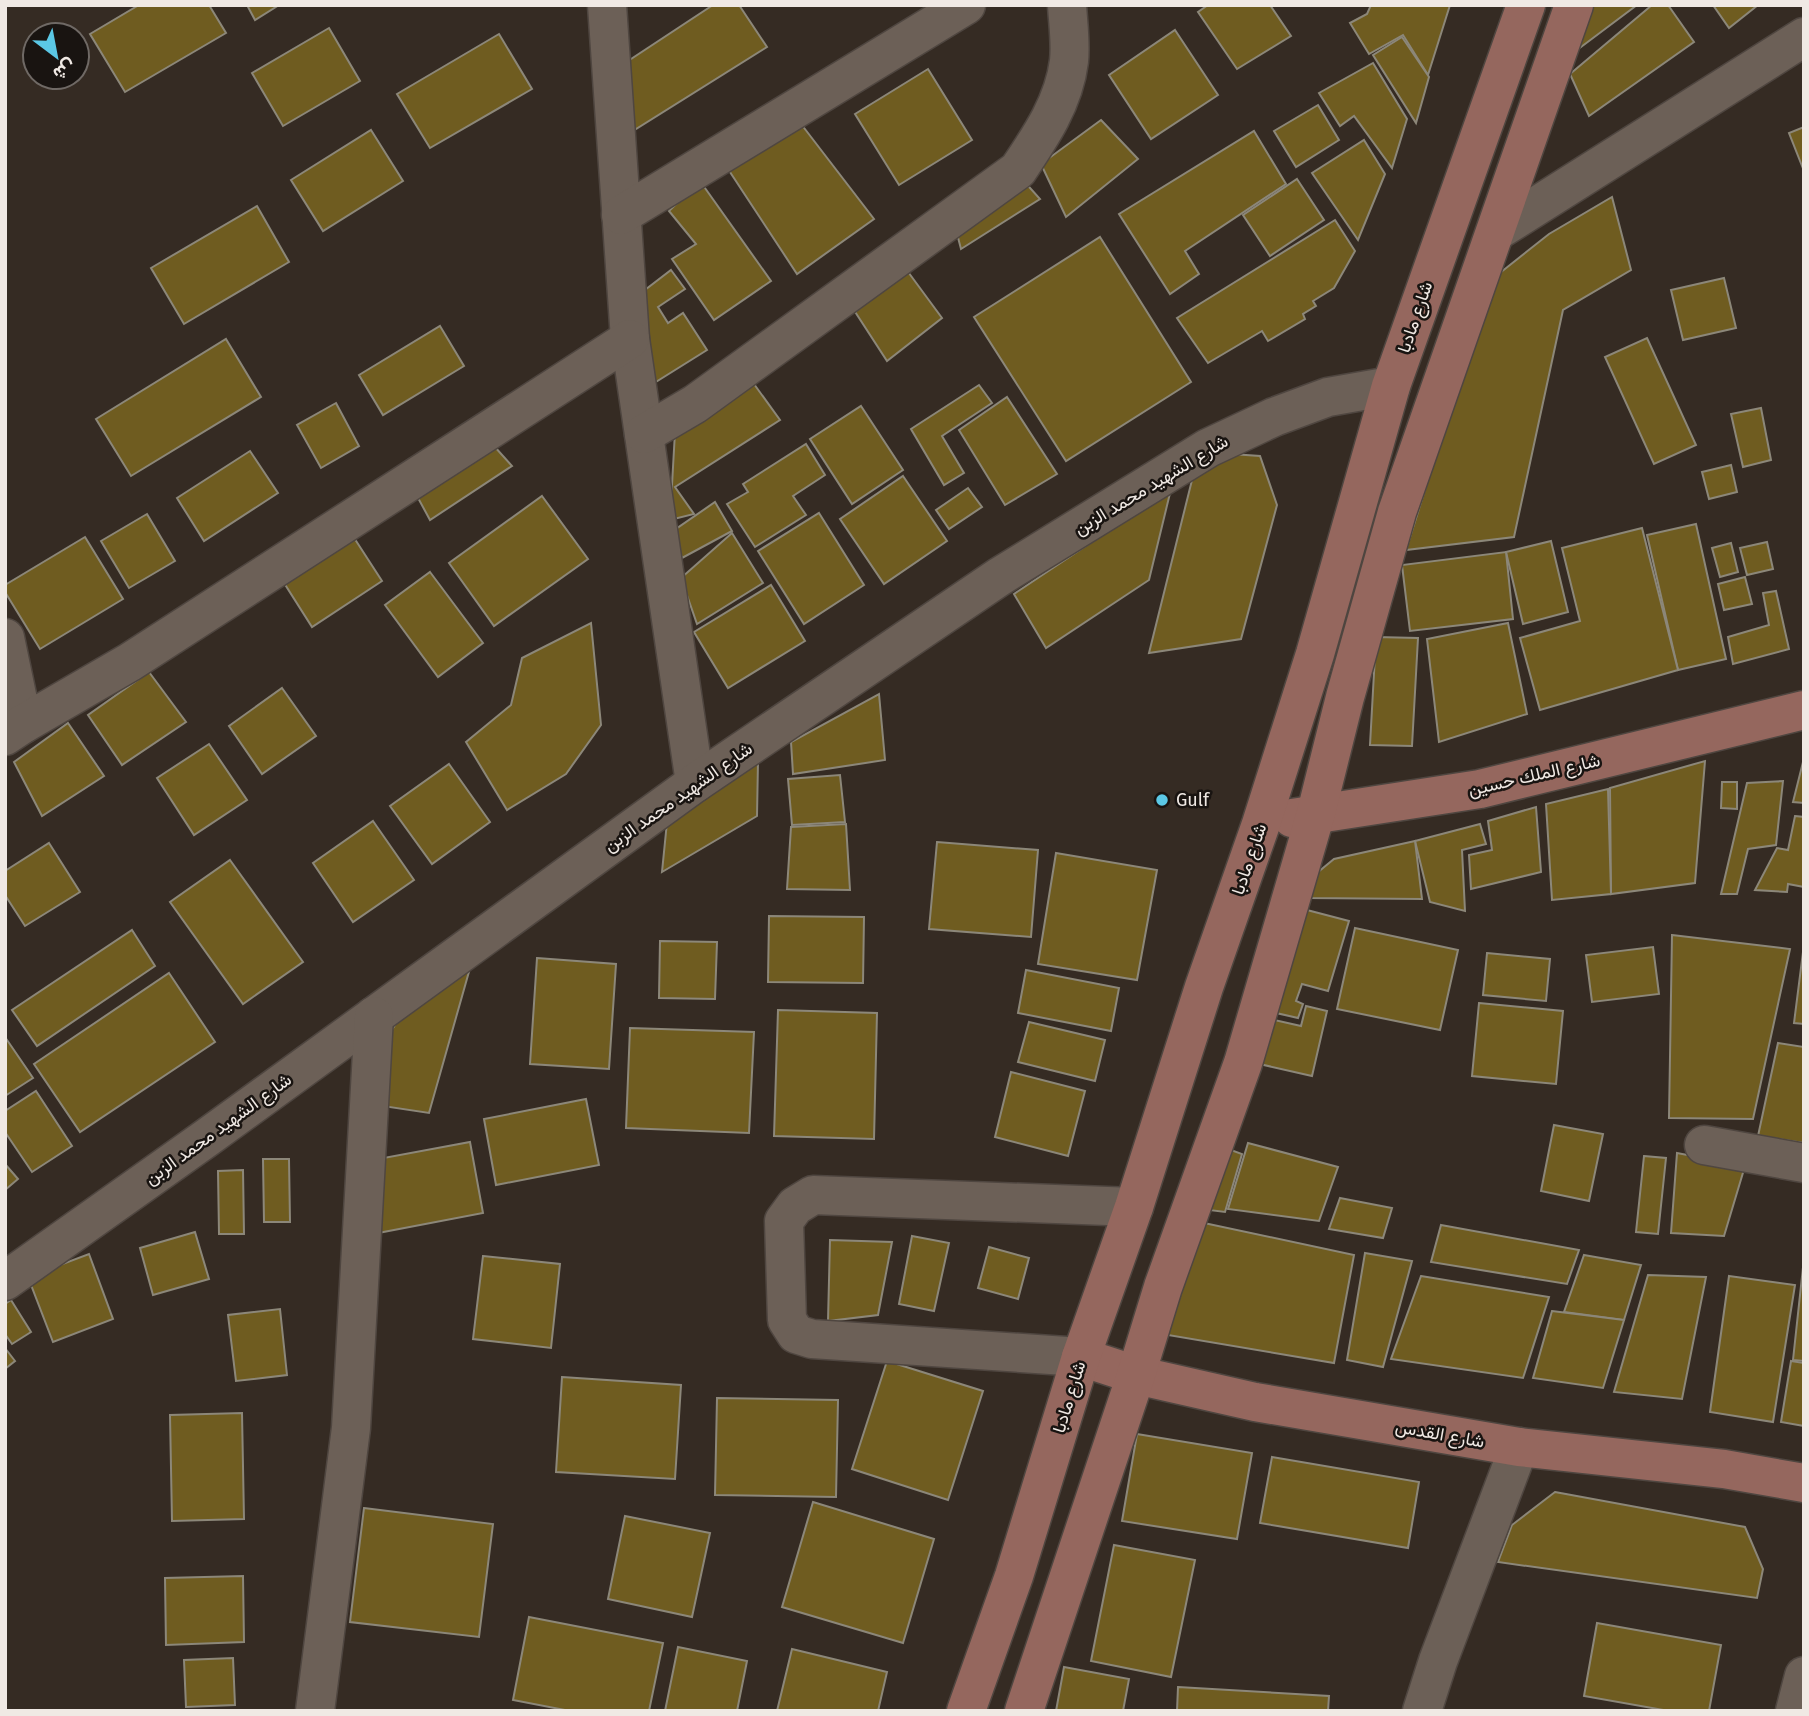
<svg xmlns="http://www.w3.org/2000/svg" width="1809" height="1716" viewBox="0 0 1809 1716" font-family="'Fira Sans',Vazirmatn,sans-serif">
<rect width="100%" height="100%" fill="#352b23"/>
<g fill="#6f5c20" stroke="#8c8779" stroke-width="2">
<polygon points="139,5 209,5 226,33 125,92 90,34"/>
<polygon points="247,5 279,5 255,20"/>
<polygon points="713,5 739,5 767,47 628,134 622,65"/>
<polygon points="1208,5 1270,5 1291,36 1237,69 1198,12"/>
<polygon points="1371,5 1450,5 1428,75 1403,35 1369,54 1350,23 1367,14"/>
<polygon points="1591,5 1637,5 1569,56"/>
<polygon points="1652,5 1668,5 1694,42 1589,116 1570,74"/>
<polygon points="1713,5 1758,5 1729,28"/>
<polygon points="329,28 360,81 283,126 252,73"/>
<polygon points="1175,30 1218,95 1151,139 1109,75"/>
<polygon points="499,34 532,89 430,148 397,94"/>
<polygon points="1402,37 1429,77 1416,123 1373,55"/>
<polygon points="1373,63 1407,119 1392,168 1354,116 1340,126 1319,93"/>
<polygon points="928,69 972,140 899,185 855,114"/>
<polygon points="1318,105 1339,140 1296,167 1274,131"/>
<polygon points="798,120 874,219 797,274 728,169"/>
<polygon points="1101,120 1138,159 1066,217 1041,164"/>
<polygon points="1804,127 1804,171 1789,133"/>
<polygon points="371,130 403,181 323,231 291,180"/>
<polygon points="1254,131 1286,184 1185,251 1199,274 1170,294 1119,214"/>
<polygon points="1364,140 1385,174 1358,240 1312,173"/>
<polygon points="1022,179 1040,199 961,249 955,226"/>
<polygon points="1297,179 1324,220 1270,256 1243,215"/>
<polygon points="700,181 771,281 714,320 672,259 696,244 669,211"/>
<polygon points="1612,197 1631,270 1563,310 1514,537 1406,550 1491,280 1549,234"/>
<polygon points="257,206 289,262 184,324 151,268"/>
<polygon points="1335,220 1355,251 1334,288 1313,301 1316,306 1303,314 1305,319 1268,341 1262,331 1208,363 1177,318"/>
<polygon points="1100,237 1191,382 1066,461 974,317"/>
<polygon points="903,265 942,318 887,361 850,304"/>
<polygon points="671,270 685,289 658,307 668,323 683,313 707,350 643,390 641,293"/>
<polygon points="1724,278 1736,328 1683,340 1671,290"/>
<polygon points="440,326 464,366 383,415 359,375"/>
<polygon points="1647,338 1696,445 1654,464 1605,357"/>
<polygon points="226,339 261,397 131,476 96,419"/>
<polygon points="754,384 780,420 675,487 694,514 670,520 675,432"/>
<polygon points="979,385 992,403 942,436 964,473 944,485 911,429"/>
<polygon points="1007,397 1057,474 1005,505 959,430"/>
<polygon points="336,403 359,446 321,468 297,425"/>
<polygon points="861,406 903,470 852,504 810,439"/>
<polygon points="1761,408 1771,460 1743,467 1731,414"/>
<polygon points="806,444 825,475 793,496 806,515 755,547 727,504 748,492 743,484"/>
<polygon points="494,446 512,466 430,520 417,496"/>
<polygon points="250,451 278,493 204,541 177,498"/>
<polygon points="1217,453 1260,456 1277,505 1241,639 1149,653 1193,476"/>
<polygon points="1731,465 1737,492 1709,499 1702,472"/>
<polygon points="903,476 947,541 884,584 840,519"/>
<polygon points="968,488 982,507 949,529 936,510"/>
<polygon points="1171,489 1149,580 1046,648 1014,594"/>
<polygon points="542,496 588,559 494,626 449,563"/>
<polygon points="715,502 732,531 682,558 673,531"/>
<polygon points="819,513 864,585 804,624 758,551"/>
<polygon points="147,514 175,561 129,588 101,541"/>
<polygon points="1696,524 1726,659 1678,670 1647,535"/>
<polygon points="1642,528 1678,670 1540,710 1520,638 1580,621 1562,548"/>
<polygon points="349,530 382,581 312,627 279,575"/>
<polygon points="732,533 763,583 697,624 681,578"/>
<polygon points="85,537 123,599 40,649 5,592 5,585"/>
<polygon points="1551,541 1568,612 1523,624 1506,552"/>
<polygon points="1767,542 1773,569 1747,575 1740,548"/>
<polygon points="1731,543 1738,572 1720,577 1712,548"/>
<polygon points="1506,552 1513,619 1410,631 1402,565"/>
<polygon points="430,572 483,643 438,677 385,605"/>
<polygon points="1745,577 1752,604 1724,610 1718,584"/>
<polygon points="771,585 805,641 728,688 694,632"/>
<polygon points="1776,591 1789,649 1733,664 1728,637 1769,625 1763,593"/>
<polygon points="591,623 601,725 566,774 507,810 466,742 511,705 522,658"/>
<polygon points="1508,623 1527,714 1439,742 1427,639"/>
<polygon points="1376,637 1418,638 1412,746 1370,745"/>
<polygon points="149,672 186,722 122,765 88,715"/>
<polygon points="282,688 316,736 262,774 229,726"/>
<polygon points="879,694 885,760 793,774 791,742"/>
<polygon points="68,723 104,776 42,816 14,762"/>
<polygon points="209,744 247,800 194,835 157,778"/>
<polygon points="1804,758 1804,803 1793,802"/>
<polygon points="758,761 757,816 662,872 667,822"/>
<polygon points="1705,761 1695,883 1611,894 1610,788"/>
<polygon points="449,764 490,822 432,864 390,806"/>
<polygon points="840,775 845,822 792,825 788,779"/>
<polygon points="1783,781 1776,845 1748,849 1737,894 1721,894 1747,783"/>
<polygon points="1722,782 1737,782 1737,809 1721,808"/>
<polygon points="1608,789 1611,894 1552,900 1546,804"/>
<polygon points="1536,807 1541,872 1471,889 1469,855 1492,850 1488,821"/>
<polygon points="1795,816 1804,817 1804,887 1788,884 1787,892 1755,890 1777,848 1788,850"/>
<polygon points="373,821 414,880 353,922 313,863"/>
<polygon points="846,824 850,890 787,889 791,827"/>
<polygon points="1480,824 1486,844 1462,850 1465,911 1430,902 1415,841"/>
<polygon points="1415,841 1422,899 1307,898 1312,877 1334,859"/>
<polygon points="937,842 1038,850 1031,937 929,929"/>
<polygon points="49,843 80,892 25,926 5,895 5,871"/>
<polygon points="1056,853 1157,870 1137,980 1038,964"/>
<polygon points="230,860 303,962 243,1004 170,902"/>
<polygon points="1307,910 1349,921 1328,991 1302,984 1296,1001 1303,1004 1298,1018 1263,1010"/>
<polygon points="769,916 864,917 863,983 768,982"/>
<polygon points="1355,928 1458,950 1440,1030 1337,1009"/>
<polygon points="132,930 155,966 37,1046 12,1010"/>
<polygon points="1672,935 1790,949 1753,1119 1669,1118"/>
<polygon points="660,941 717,942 715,999 659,998"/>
<polygon points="1653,947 1659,994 1592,1002 1586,955"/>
<polygon points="1803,952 1804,952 1804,1024 1794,1023"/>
<polygon points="1487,953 1550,959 1546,1001 1483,995"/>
<polygon points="474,954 429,1113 376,1105 386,1039 422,983"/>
<polygon points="537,958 616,964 609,1069 530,1064"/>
<polygon points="1026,970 1119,988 1111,1031 1018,1013"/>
<polygon points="169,973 215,1042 80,1132 34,1064"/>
<polygon points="1479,1003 1563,1011 1556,1084 1472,1076"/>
<polygon points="1306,1006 1327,1011 1312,1076 1255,1063 1266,1018 1301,1026"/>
<polygon points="778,1010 877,1013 874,1139 774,1136"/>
<polygon points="1029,1022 1105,1040 1095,1081 1018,1062"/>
<polygon points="630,1028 754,1032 749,1133 626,1128"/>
<polygon points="5,1037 33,1078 5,1096"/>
<polygon points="1778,1043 1804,1047 1804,1143 1758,1136"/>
<polygon points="1011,1072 1085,1091 1068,1156 995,1137"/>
<polygon points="36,1091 72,1146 32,1172 5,1132 5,1111"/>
<polygon points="586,1099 599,1165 496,1185 484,1119"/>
<polygon points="1554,1125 1603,1134 1589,1201 1541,1191"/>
<polygon points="470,1142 483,1213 373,1234 378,1159"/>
<polygon points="1248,1143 1338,1167 1319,1221 1228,1209"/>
<polygon points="1220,1146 1242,1154 1225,1212 1201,1209"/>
<polygon points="1677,1153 1745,1166 1724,1236 1671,1233"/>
<polygon points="1644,1156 1666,1158 1658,1234 1636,1232"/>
<polygon points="263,1159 289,1159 290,1222 264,1222"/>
<polygon points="5,1164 18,1179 5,1190"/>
<polygon points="243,1170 244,1234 219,1234 218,1171"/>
<polygon points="1340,1198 1392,1208 1383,1238 1329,1229"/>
<polygon points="1190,1220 1354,1255 1334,1363 1162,1334"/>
<polygon points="1441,1225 1579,1250 1567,1284 1431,1262"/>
<polygon points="195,1232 209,1279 153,1295 140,1248"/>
<polygon points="912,1236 949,1243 934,1311 899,1304"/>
<polygon points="830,1240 892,1242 878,1315 828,1321"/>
<polygon points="989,1247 1029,1258 1018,1299 978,1288"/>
<polygon points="1365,1253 1412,1261 1383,1367 1347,1360"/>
<polygon points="89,1254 113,1319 53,1342 28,1277"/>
<polygon points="1584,1255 1641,1265 1624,1320 1564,1312"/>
<polygon points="483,1256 560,1264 551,1348 473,1339"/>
<polygon points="1804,1258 1804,1361 1793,1360"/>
<polygon points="1648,1275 1706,1277 1682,1399 1614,1392"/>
<polygon points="1421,1276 1549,1297 1523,1378 1391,1359"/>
<polygon points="1729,1276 1795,1285 1773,1422 1710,1412"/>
<polygon points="11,1300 31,1332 12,1344 5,1334 5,1304"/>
<polygon points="280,1309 287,1375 236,1381 228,1315"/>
<polygon points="1552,1311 1624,1320 1603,1388 1533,1378"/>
<polygon points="5,1348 15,1361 5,1369"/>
<polygon points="887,1361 983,1391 948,1500 852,1469"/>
<polygon points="1791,1361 1804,1363 1804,1426 1781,1422"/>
<polygon points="562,1377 681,1385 675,1479 556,1472"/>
<polygon points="717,1398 838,1400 836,1497 715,1495"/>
<polygon points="242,1413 244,1519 172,1521 170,1415"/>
<polygon points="1137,1434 1252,1453 1237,1539 1122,1521"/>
<polygon points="1272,1457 1419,1482 1408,1548 1260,1523"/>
<polygon points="1555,1492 1745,1527 1763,1569 1757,1598 1498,1562 1512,1525"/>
<polygon points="813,1502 934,1539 903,1643 782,1607"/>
<polygon points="364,1508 493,1524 479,1637 350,1622"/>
<polygon points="625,1516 710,1533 692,1617 608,1599"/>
<polygon points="1114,1545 1195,1560 1171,1677 1091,1661"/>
<polygon points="243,1576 244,1642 166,1645 165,1578"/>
<polygon points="529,1617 663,1643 649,1711 570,1711 513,1700"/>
<polygon points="1597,1623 1721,1645 1709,1711 1669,1711 1584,1696"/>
<polygon points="678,1647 747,1661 737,1711 665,1711"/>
<polygon points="792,1649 887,1672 878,1711 777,1711"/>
<polygon points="233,1658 235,1705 186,1707 184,1660"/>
<polygon points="1064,1667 1129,1679 1123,1711 1056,1711"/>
<polygon points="1178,1687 1329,1696 1328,1711 1177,1711"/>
</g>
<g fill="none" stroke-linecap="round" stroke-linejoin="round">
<defs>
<g id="minor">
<polyline points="607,5 630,339 695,783"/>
<polyline points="621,215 966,5"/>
<polyline points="1497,231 1804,37"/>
<path d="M644,434L695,404L1018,170C1041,136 1064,102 1069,61C1071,43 1068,23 1067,5"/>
<polyline points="5,638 23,724"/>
<polyline points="5,736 23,724 130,662 630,339"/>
<polyline points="1704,1145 1804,1163"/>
<polyline points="5,1281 205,1139 695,783 999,577 1208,448 1274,417 1328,397 1391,386"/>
<polyline points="1081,1357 812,1339 796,1334 787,1320 784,1221 795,1206 813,1195 1134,1207"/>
<polyline points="315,1711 351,1428 374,1016"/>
<polyline points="1422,1711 1438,1661 1519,1447"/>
<polyline points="1795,1711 1804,1676"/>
</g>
<g id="major">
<polyline points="1292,818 1480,789 1804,710"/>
<polyline points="1081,1357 1136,1375 1255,1402 1519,1447 1724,1469 1804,1483"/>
<polyline points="966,1711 1014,1576 1081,1357 1134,1207 1204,987 1261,824 1315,654 1391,386 1526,5"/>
<polyline points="1024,1711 1136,1375 1163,1287 1243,1063 1316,813 1345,697 1397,512 1574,5"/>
</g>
</defs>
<use href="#minor" stroke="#4f4640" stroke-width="41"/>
<use href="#major" stroke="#4f4640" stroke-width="41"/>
<use href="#minor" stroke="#6c6057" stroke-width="38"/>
<use href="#major" stroke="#95675e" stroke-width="38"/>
</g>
<circle fill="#5bc8e6" stroke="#191411" stroke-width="2.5" cx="1162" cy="800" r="7"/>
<g text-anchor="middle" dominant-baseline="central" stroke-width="5" stroke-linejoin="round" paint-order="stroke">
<g font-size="18" fill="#f0e9e4" stroke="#191411">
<text transform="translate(1415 317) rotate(-71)">شارع مادبا</text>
<text transform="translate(1151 485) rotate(-31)">شارع الشهيد محمد الزبن</text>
<text transform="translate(1534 775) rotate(-13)">شارع الملك حسين</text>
<text transform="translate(678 797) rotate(-35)">شارع الشهيد محمد الزبن</text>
<text transform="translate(1249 859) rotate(-71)">شارع مادبا</text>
<text transform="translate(218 1129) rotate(-36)">شارع الشهيد محمد الزبن</text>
<text transform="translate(1069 1397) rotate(-73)">شارع مادبا</text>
<text transform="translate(1440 1434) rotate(10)">شارع القدس</text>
</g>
<g font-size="18" fill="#f0e9e4" stroke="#191411" text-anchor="start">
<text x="1176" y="800">Gulf</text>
</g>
</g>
<rect width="1809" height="1716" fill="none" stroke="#f0e9e4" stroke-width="14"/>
<g transform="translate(56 56) rotate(148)"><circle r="33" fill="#191411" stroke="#6f6965" stroke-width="2"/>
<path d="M0-5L12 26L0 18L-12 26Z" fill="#5bc8e6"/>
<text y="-10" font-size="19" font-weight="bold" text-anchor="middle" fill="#f0e9e4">ش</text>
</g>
</svg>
